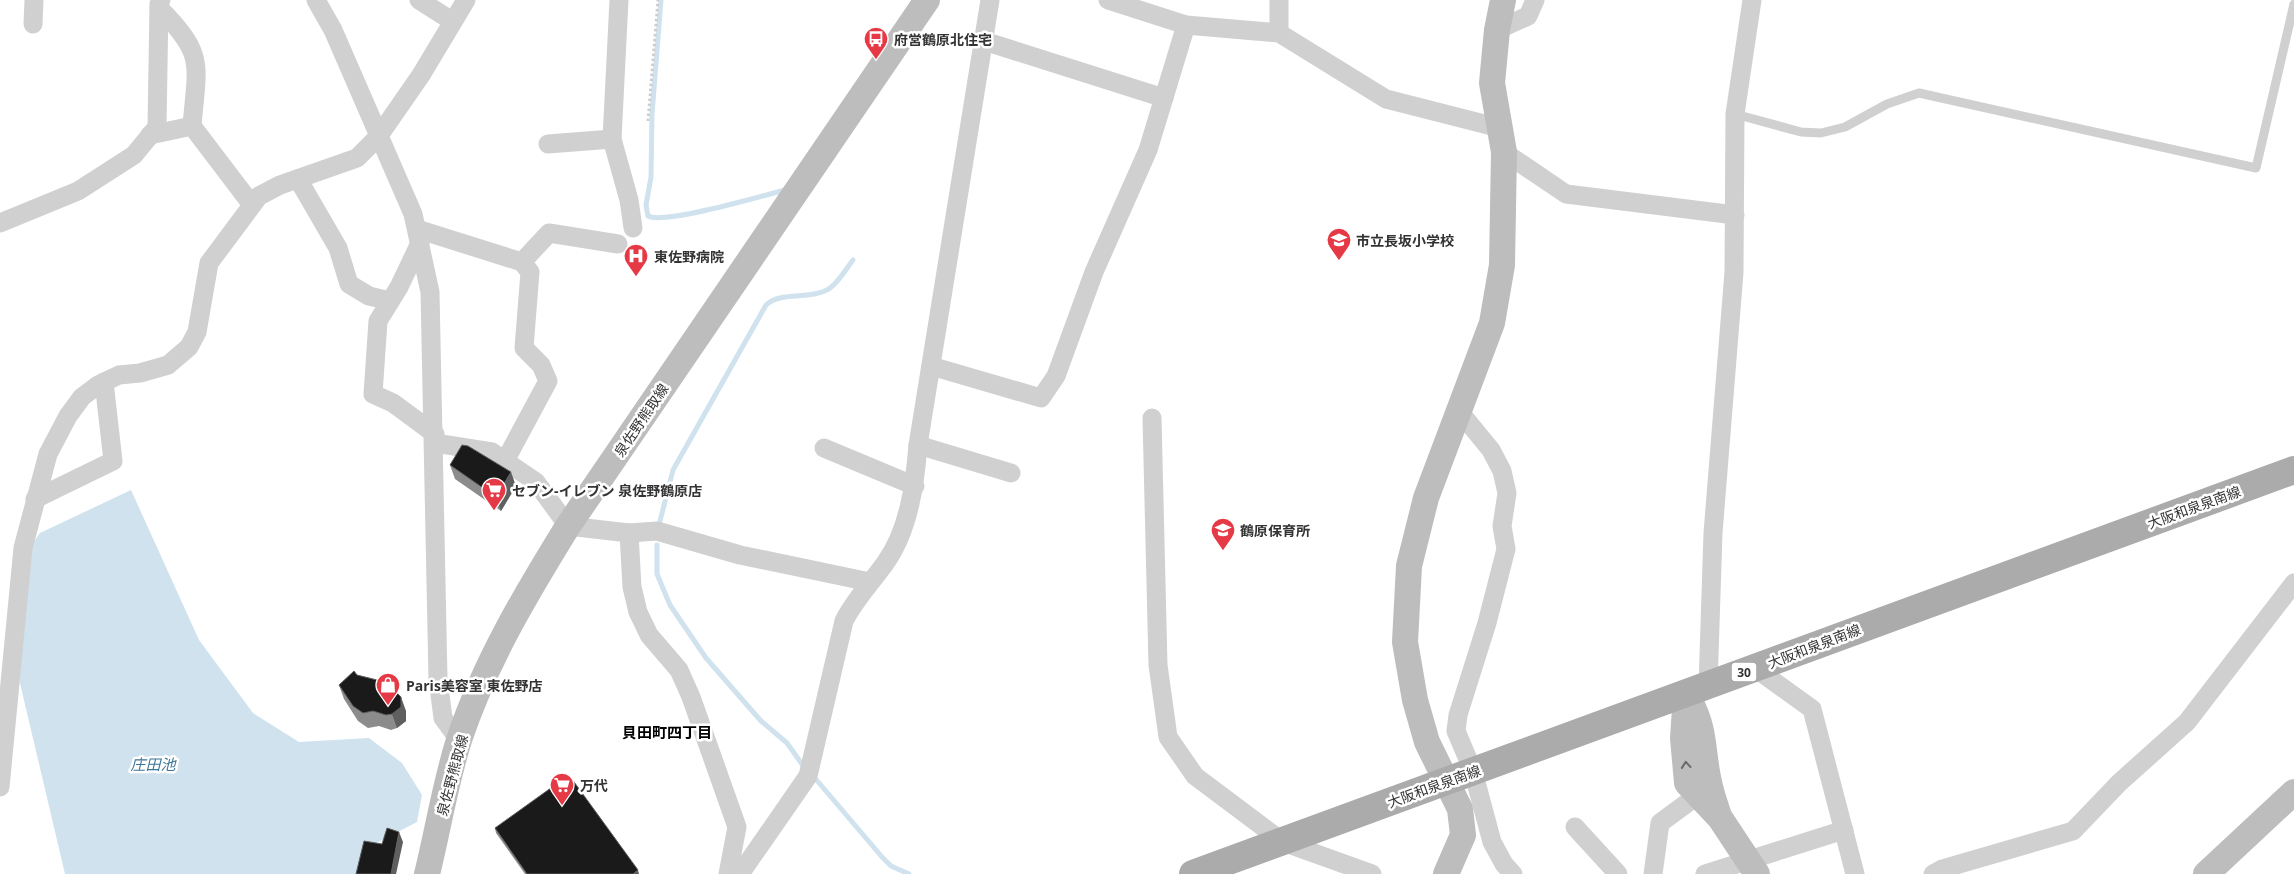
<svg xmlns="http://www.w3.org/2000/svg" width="2294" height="874" viewBox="0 0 2294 874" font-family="'Open Sans','Noto Sans JP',sans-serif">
<rect width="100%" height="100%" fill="#fff"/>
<polygon fill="#cfe2ee" points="131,490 199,640 253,713 299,742 369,738 402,763 422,795 417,822 365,849 359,874 65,874 15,662 29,549 40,533"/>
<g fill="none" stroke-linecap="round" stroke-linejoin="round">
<g stroke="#cfe2ee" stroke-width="5">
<path d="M661,0L652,114L651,177L646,205L648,216C664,225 762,196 785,190"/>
<path d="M660,521L673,470L766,305C781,291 808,300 827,290C837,285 846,269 853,260"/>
<polyline points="657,545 657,574 670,605 706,658 761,721 787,743 804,767"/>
<polyline points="814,777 882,857 891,866 909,874"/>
</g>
<polyline stroke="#cdcdcd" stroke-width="3" stroke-dasharray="2.5 2.5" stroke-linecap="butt" points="648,121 658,0"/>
<polyline stroke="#d0d0d0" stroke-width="9" points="1735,114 1801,132 1821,133 1845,127 1887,104 1919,93 2256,168 2294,4"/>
<g stroke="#d0d0d0" stroke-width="19">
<polyline points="316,0 333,30 413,214 430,292 438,679 443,718 459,740"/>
<polyline points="419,0 452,21"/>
<polyline points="1108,0 1186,25 1279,33 1386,99 1500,128"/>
<path d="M159,8C206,55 197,64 192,126L252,205"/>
<polyline points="33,24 34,0"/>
<polyline points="1497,30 1528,16 1535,0"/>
<polyline points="1279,33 1279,0"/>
<polyline points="984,41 1164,98"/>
<polyline points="150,135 192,126"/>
<polyline points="612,139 629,200 633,228"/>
<polyline points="548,144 612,139 619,0"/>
<polyline points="1504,152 1566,194 1735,215"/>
<polyline points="298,179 338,248 349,284 369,296 390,301"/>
<polyline points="0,223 78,191 134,155 157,127 159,4 161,0"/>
<polyline points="417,229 522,262 530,272 524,348 541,365 548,381 505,461"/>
<polyline points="420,243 399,287 378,321 373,394 393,403 435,434"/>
<polyline points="522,262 549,233 618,244"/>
<polyline points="931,366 1041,398 1056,376 1094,272 1148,150 1186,25"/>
<polyline points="1459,411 1491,450 1502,471 1507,493 1502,526 1506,549 1487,623 1458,715 1456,731 1473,771 1492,842 1504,864 1513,874"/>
<polyline points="1152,418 1158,665 1168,737 1195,776 1283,842 1372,874"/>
<polyline points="435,443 492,452 536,482 568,526 629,533 632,587 638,612 649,635 679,670 691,697 737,827 728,874"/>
<polyline points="918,445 1011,473"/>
<polyline points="824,448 915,486"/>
<polyline points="35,499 113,461 104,382"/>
<polyline points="629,533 657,531 740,555 870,582"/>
<polyline points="1755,668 1812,709 1855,874"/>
<polyline points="1708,686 1713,533 1734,272 1735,114 1752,0"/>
<polyline points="0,787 23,548 48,454 68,416 82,397 98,385 119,375 140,373 168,365 189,347 197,332 209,263 259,196 280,185 357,158 378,137 421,75 466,0"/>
<polyline points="1575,827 1618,874"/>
<path d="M740,874L808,776L844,621C855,599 872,582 886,562C909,529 915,484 918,445L990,0"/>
<polyline points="1653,874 1660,823 1698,795"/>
<polyline points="1705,874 1844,830"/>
<polyline points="1933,874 1942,869 2073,831 2119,783 2187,722 2294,583"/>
</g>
<g stroke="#bdbdbd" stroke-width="26">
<polyline points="1686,694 1683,738 1687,783 1720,818 1757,874"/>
<path d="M1690,701C1706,731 1702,752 1709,782C1711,793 1715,803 1718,813"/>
<path d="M427,874C438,830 445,784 459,740C484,664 526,594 568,526L927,0"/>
<polyline points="1446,874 1463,835 1460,809 1427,742 1415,700 1405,642 1409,566 1426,498 1492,323 1502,265 1504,152 1492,83 1497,30 1503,0"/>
<polyline points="2206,874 2294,792"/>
</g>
<polyline stroke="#ababab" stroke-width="28" points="1193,874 2294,470"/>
</g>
<g fill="#8c8c8c">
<polygon points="450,465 516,486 501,511 455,479"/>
<polygon points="357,675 385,687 406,711 406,721 397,728 391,730 379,726 368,728 358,721 344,699 339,685"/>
<polygon points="495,828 639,874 525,874 496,833"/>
</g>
<g fill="#5f5f5f">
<polygon points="511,472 516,486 501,511 496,497"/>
<polygon points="401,697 406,711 406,721 397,728 392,714"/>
<polygon points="399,832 403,842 396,874 391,874"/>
<polygon points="638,870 639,874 633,874"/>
</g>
<g fill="#1a1a1a" stroke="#5f5f5f">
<polygon points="462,445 468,446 511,472 496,497 450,465"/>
<polygon points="354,671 357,675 377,680 385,687 391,687 401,697 401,707 392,714 386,715 373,711 363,713 353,706 339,685"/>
<polygon points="569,775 638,870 633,874 527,874 495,828"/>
<polygon points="387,828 399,832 391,874 392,874 356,874 364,841 382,844"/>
</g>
<defs><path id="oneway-chevron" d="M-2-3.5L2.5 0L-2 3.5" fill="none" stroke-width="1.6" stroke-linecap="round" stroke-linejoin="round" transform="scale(1.25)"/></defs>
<use stroke="#6a6a6a" href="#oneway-chevron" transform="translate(1686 765) rotate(-95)"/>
<defs>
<symbol id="bus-pin" viewBox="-11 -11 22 30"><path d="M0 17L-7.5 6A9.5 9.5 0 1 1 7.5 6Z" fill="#e63946" stroke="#fff"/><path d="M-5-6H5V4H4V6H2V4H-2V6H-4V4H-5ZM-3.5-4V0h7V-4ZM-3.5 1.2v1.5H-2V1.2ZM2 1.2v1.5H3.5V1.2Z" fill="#fff"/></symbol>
<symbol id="school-pin" viewBox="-11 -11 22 30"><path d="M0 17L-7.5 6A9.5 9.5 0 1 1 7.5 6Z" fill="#e63946" stroke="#fff"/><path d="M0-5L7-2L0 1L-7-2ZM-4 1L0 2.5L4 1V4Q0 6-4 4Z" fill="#fff"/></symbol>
<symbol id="hospital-pin" viewBox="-11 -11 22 30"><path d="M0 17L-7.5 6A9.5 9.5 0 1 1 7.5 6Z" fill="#e63946" stroke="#fff"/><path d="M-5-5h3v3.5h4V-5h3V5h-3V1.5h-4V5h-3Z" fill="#fff"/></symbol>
<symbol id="supermarket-pin" viewBox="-11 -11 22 30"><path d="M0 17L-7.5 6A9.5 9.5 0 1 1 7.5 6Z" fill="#e63946" stroke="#fff"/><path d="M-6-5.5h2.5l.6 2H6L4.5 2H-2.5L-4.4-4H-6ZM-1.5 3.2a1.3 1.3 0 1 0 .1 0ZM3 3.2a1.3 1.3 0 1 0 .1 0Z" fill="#fff"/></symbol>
<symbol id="shop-pin" viewBox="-11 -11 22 30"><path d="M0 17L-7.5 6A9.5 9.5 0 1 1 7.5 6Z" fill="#e63946" stroke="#fff"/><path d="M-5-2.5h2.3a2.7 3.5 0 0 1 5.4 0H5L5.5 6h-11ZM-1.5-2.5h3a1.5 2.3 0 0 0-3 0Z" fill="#fff"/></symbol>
</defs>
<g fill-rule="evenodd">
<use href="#bus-pin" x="862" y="25" width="28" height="38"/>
<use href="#school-pin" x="1325" y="226" width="28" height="38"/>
<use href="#hospital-pin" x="622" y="242" width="28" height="38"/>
<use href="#supermarket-pin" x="480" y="476" width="28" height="38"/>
<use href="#school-pin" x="1209" y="516" width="28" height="38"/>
<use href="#shop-pin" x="374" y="671" width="28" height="38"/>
<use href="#supermarket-pin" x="548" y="771" width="28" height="38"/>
</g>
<g text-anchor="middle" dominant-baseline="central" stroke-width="5" stroke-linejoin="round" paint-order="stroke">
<rect fill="#fff" stroke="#707070" stroke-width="1" x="1731.5" y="662.5" width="25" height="19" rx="4"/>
<g font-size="12" font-weight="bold" fill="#333">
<text x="1744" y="672">30</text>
</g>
<g font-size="14" font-weight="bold" fill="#333" stroke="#fff" text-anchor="start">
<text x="894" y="39">府営鶴原北住宅</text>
<text x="1356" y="240">市立長坂小学校</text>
<text x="654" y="256">東佐野病院</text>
<text x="512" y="490">セブン-イレブン 泉佐野鶴原店</text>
<text x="1240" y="530">鶴原保育所</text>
<text x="406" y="685">Paris美容室 東佐野店</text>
<text x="580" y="785">万代</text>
</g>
<g font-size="14" fill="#333" stroke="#fff">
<text transform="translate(641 420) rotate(-56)">泉佐野熊取線</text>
<text transform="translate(2194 507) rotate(-20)">大阪和泉泉南線</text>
<text transform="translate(1814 646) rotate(-21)">大阪和泉泉南線</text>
<text transform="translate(452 775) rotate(-75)">泉佐野熊取線</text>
<text transform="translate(1434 786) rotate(-20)">大阪和泉泉南線</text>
</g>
<g font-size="15" font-weight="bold" fill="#000" stroke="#fff">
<text x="667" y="732">貝田町四丁目</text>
</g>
<g font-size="15" font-style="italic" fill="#3f7597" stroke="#fff">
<text x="153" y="764">庄田池</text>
</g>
</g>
</svg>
